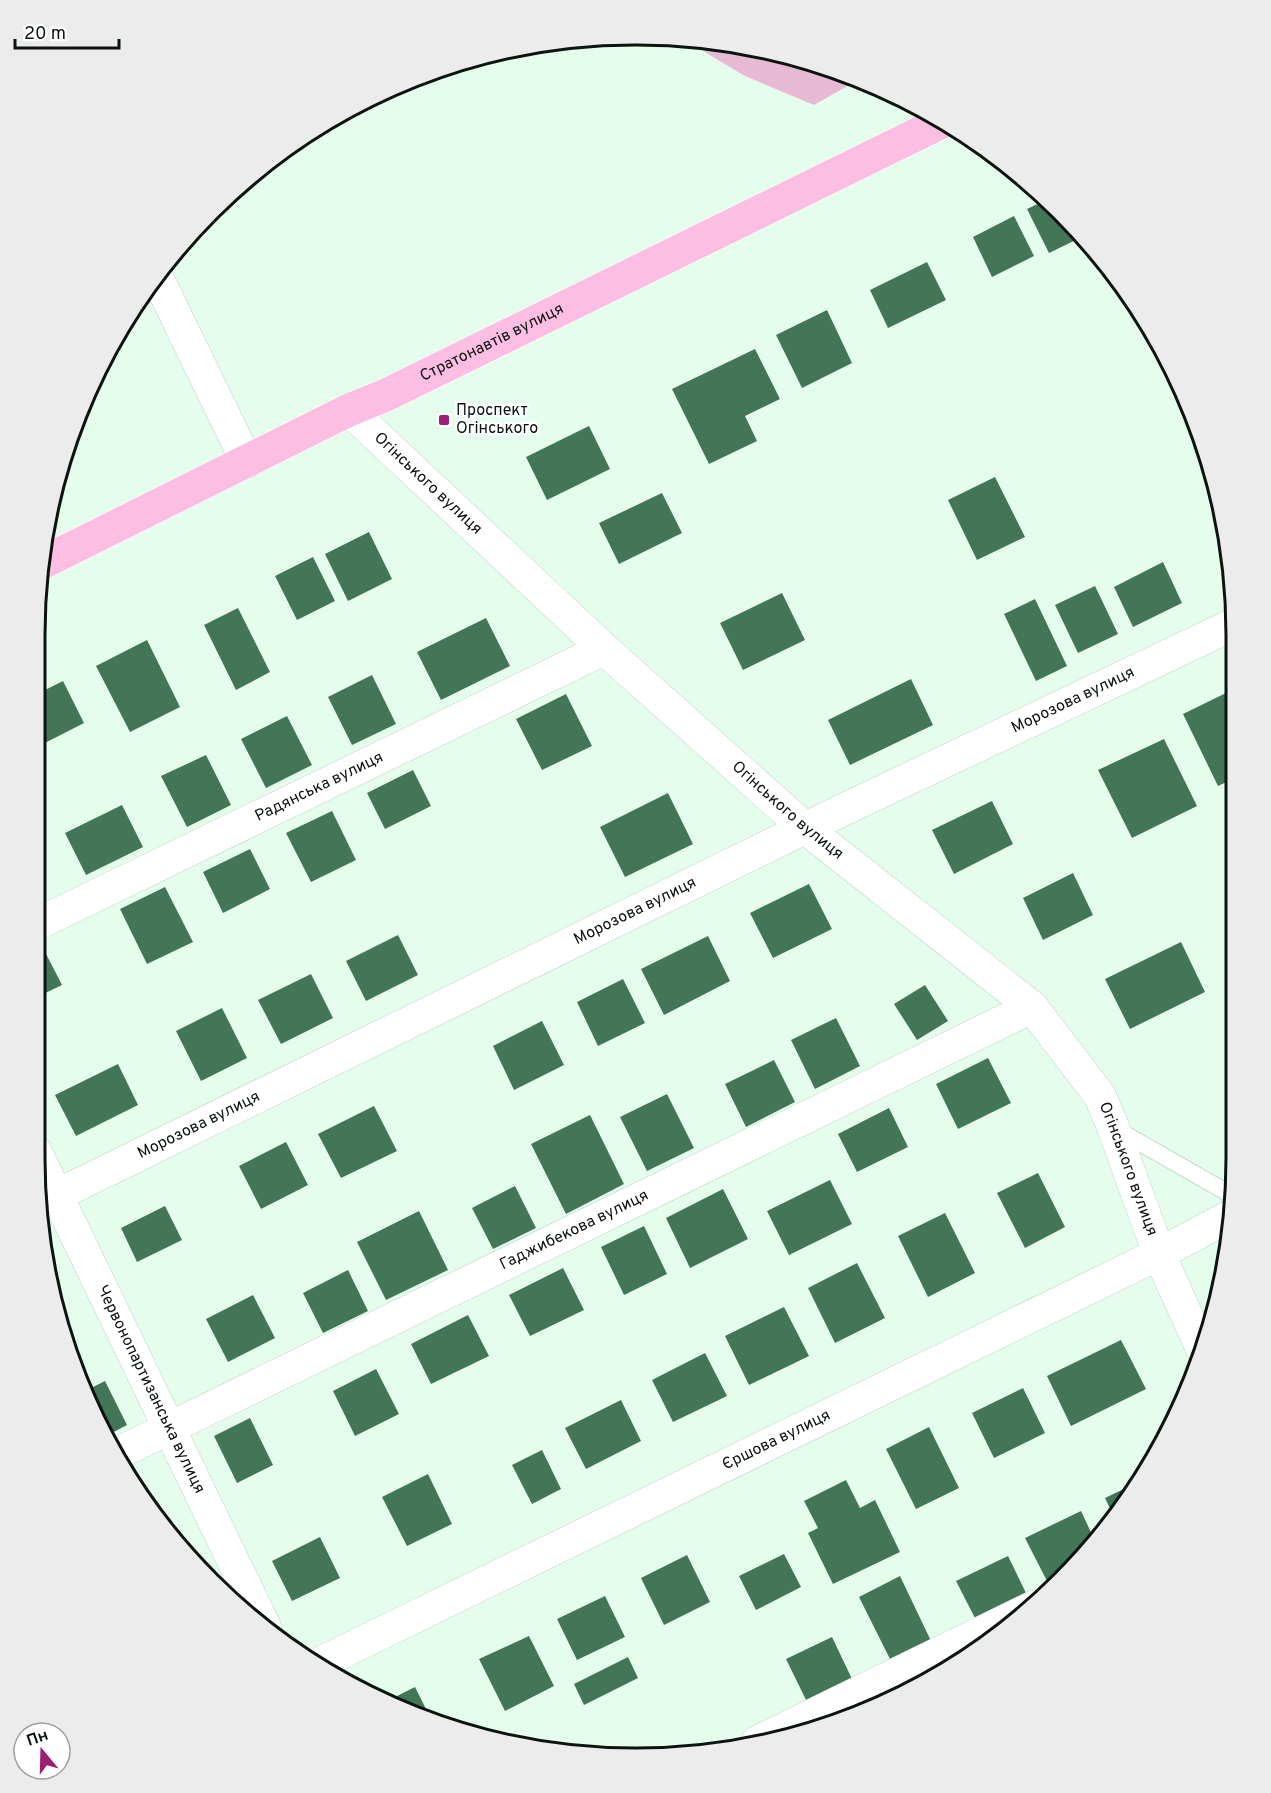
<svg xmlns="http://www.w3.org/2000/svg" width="1271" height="1793" viewBox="0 0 1271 1793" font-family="Overpass,sans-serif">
<rect width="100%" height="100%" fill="#e5fded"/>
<polygon fill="#e7b9d2" points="678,36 791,55 858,80 814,105 745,76"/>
<g fill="#437557">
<polygon points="1046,200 1084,236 1049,253 1027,209"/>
<polygon points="1014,216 1034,256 992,277 973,237"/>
<polygon points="927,262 946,300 888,328 870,290"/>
<polygon points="827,310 852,363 802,388 776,335"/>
<polygon points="755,349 780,399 745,416 757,441 709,464 672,389"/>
<polygon points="589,426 610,469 547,500 526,457"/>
<polygon points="995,477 1025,537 977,560 948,500"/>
<polygon points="662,493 682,533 619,564 599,523"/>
<polygon points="369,532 392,579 348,601 325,554"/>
<polygon points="313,557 335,601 297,620 275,576"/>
<polygon points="1163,562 1182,603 1133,627 1114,587"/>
<polygon points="1095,586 1118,634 1078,653 1055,605"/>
<polygon points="782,593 805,640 743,670 720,623"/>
<polygon points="1035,599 1067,666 1036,681 1004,614"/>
<polygon points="238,608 270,672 236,690 204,625"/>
<polygon points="486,618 510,666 441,700 417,652"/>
<polygon points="147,640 180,707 130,732 96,666"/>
<polygon points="372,675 396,724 352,745 328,697"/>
<polygon points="911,679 933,725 850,765 828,720"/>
<polygon points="63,681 84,723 41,745 35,732 35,695"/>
<polygon points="1226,693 1232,706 1233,779 1218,786 1183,714"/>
<polygon points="566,694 592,746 542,770 516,719"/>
<polygon points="287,716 312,765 266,788 241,739"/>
<polygon points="1164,739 1197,806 1132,838 1098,770"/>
<polygon points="206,755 231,805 187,827 161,776"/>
<polygon points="413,770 431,806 385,829 367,793"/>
<polygon points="668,793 693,844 625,877 600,827"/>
<polygon points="992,801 1013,844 954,874 932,830"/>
<polygon points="122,805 143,847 86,875 65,833"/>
<polygon points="332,811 356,860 311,882 286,833"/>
<polygon points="250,849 270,889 223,913 203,872"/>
<polygon points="1073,873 1093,915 1043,940 1023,898"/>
<polygon points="809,884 832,929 773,958 750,913"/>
<polygon points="165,887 193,942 147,964 120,909"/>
<polygon points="398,935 418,975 366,1001 346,961"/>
<polygon points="708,936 730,981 664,1015 641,969"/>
<polygon points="1181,942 1205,992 1130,1029 1105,979"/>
<polygon points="42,946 62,985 35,998 35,950"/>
<polygon points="311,974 333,1018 281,1044 258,1000"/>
<polygon points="623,979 645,1023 598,1046 577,1002"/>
<polygon points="925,985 948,1021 917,1040 894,1004"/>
<polygon points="222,1008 247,1058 201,1081 176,1031"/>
<polygon points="836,1018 860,1066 815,1089 791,1040"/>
<polygon points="542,1021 564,1065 514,1090 493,1046"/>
<polygon points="988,1058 1011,1103 958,1129 936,1084"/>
<polygon points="774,1060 795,1102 746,1127 725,1084"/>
<polygon points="118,1064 138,1105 76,1136 55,1095"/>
<polygon points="667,1094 694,1148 647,1171 620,1117"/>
<polygon points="374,1106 397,1151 341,1178 318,1134"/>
<polygon points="889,1108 908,1147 857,1172 838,1134"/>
<polygon points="590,1115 624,1184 566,1214 531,1144"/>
<polygon points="286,1142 308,1185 261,1209 239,1166"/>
<polygon points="1038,1173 1065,1227 1025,1248 997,1193"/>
<polygon points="830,1180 852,1224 789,1255 767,1211"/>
<polygon points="515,1186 536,1228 493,1249 472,1208"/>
<polygon points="723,1189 748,1239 690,1268 666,1218"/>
<polygon points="165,1206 182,1240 137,1262 121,1228"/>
<polygon points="419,1211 448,1270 386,1300 357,1242"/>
<polygon points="945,1213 975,1273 928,1297 898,1236"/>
<polygon points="644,1226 667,1274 624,1295 601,1247"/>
<polygon points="857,1263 885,1318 835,1343 808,1288"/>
<polygon points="563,1268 584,1310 530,1336 509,1295"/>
<polygon points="348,1270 368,1311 323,1333 303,1293"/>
<polygon points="253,1295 275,1338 228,1362 206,1319"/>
<polygon points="784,1307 809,1356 749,1385 725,1336"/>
<polygon points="468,1315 489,1356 431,1384 411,1344"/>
<polygon points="1121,1340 1146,1389 1071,1426 1047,1376"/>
<polygon points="705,1353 727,1396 673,1422 652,1380"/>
<polygon points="376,1369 399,1414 355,1436 333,1391"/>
<polygon points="105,1381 127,1425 106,1436 83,1392"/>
<polygon points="1023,1388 1045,1433 994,1458 972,1413"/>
<polygon points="621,1400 641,1441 586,1469 565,1428"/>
<polygon points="250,1418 273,1465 237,1483 214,1436"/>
<polygon points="929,1427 959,1488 916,1509 886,1449"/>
<polygon points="542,1450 561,1489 532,1504 512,1465"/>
<polygon points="428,1474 452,1524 407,1546 382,1497"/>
<polygon points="846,1480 860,1508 875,1500 900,1552 833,1584 808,1533 818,1528 804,1501"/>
<polygon points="1138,1482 1115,1519 1105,1498"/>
<polygon points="1081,1511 1095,1541 1063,1576 1048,1583 1025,1538"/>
<polygon points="320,1537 340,1578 292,1601 272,1561"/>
<polygon points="784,1554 801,1587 756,1610 739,1576"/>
<polygon points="687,1555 710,1602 664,1625 641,1578"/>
<polygon points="1008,1556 1027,1595 976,1620 956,1581"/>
<polygon points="900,1576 931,1641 891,1661 859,1597"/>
<polygon points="605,1596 625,1637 577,1660 557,1619"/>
<polygon points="529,1636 554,1686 505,1711 479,1659"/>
<polygon points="832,1637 852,1679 807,1702 786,1659"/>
<polygon points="628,1657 638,1678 584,1705 574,1684"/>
<polygon points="415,1687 430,1717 385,1702"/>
</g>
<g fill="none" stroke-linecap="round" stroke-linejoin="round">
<defs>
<polyline id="service" points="1116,1129 1235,1197"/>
<g id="minor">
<polyline points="157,277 247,462"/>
<path id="s1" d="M349,410L604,649L805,828L1032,1007L1100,1096L1113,1127L1159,1254L1202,1349"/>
<path id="s2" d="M35,925L604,649"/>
<path id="s3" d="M35,1150L265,1627"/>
<path id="s4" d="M41,1203L805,828L1232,625"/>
<path id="s5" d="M116,1454L1032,1007"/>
<path id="s6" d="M320,1663L1159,1254L1232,1215"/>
<polyline points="757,1742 1035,1606"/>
</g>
<g id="primary">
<path id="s7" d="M42,563L349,410L386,395L942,122"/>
</g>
</defs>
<use href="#service" stroke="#bdd4c5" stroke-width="18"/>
<use href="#minor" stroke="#bdd4c5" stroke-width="33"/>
<use href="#primary" stroke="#fff" stroke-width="34"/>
<use href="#service" stroke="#fff" stroke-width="16"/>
<use href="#minor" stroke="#fff" stroke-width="32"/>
<use href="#primary" stroke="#fdbee3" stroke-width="33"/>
</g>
<rect fill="#9d2075" stroke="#fff" stroke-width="2" x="438" y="414" width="12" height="12" rx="3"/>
<g text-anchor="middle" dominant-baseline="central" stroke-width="4.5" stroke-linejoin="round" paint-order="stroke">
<g font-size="16" fill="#0c140f" stroke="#fff">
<text stroke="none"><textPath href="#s7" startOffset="501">Стратонавтів вулиця</textPath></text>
<text stroke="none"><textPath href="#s1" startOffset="108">Огінського вулиця</textPath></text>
<text stroke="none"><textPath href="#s4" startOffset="1148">Морозова вулиця</textPath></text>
<text stroke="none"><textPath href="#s2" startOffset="316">Радянська вулиця</textPath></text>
<text stroke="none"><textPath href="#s1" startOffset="594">Огінського вулиця</textPath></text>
<text stroke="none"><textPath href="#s4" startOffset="662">Морозова вулиця</textPath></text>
<text stroke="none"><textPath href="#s4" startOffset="176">Морозова вулиця</textPath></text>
<text stroke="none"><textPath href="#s1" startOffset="1098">Огінського вулиця</textPath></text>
<text stroke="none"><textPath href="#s5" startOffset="510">Гаджибекова вулиця</textPath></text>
<text stroke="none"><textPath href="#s3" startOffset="266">Червонопартизанська вулиця</textPath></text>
<text stroke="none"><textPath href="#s6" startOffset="508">Єршова вулиця</textPath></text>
</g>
<g font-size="16" fill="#0c140f" stroke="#fff" text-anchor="start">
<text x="456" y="411">Проспект<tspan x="456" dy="18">Огінського</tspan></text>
</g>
</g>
<path d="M0 0H1271V1793H0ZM635 45H636A590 590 0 0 1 1226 635V1158A590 590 0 0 1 636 1748H635A590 590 0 0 1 45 1158V635A590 590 0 0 1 635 45Z" fill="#ececec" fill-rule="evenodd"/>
<path fill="none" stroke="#0c140f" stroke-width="3" d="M635 45H636A590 590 0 0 1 1226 635V1158A590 590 0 0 1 636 1748H635A590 590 0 0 1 45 1158V635A590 590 0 0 1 635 45Z"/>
<g transform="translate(42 1751) rotate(341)"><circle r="28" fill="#ffffff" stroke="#9ea19f" stroke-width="1.5"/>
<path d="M0-4.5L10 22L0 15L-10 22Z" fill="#9d2075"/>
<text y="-9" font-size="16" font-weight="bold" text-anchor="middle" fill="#0c140f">Пн</text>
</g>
<path d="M15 39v9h104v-9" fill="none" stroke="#0c140f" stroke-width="3"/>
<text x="24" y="39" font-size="18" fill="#0c140f" stroke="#ffffff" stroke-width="4.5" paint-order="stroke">20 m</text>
</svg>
